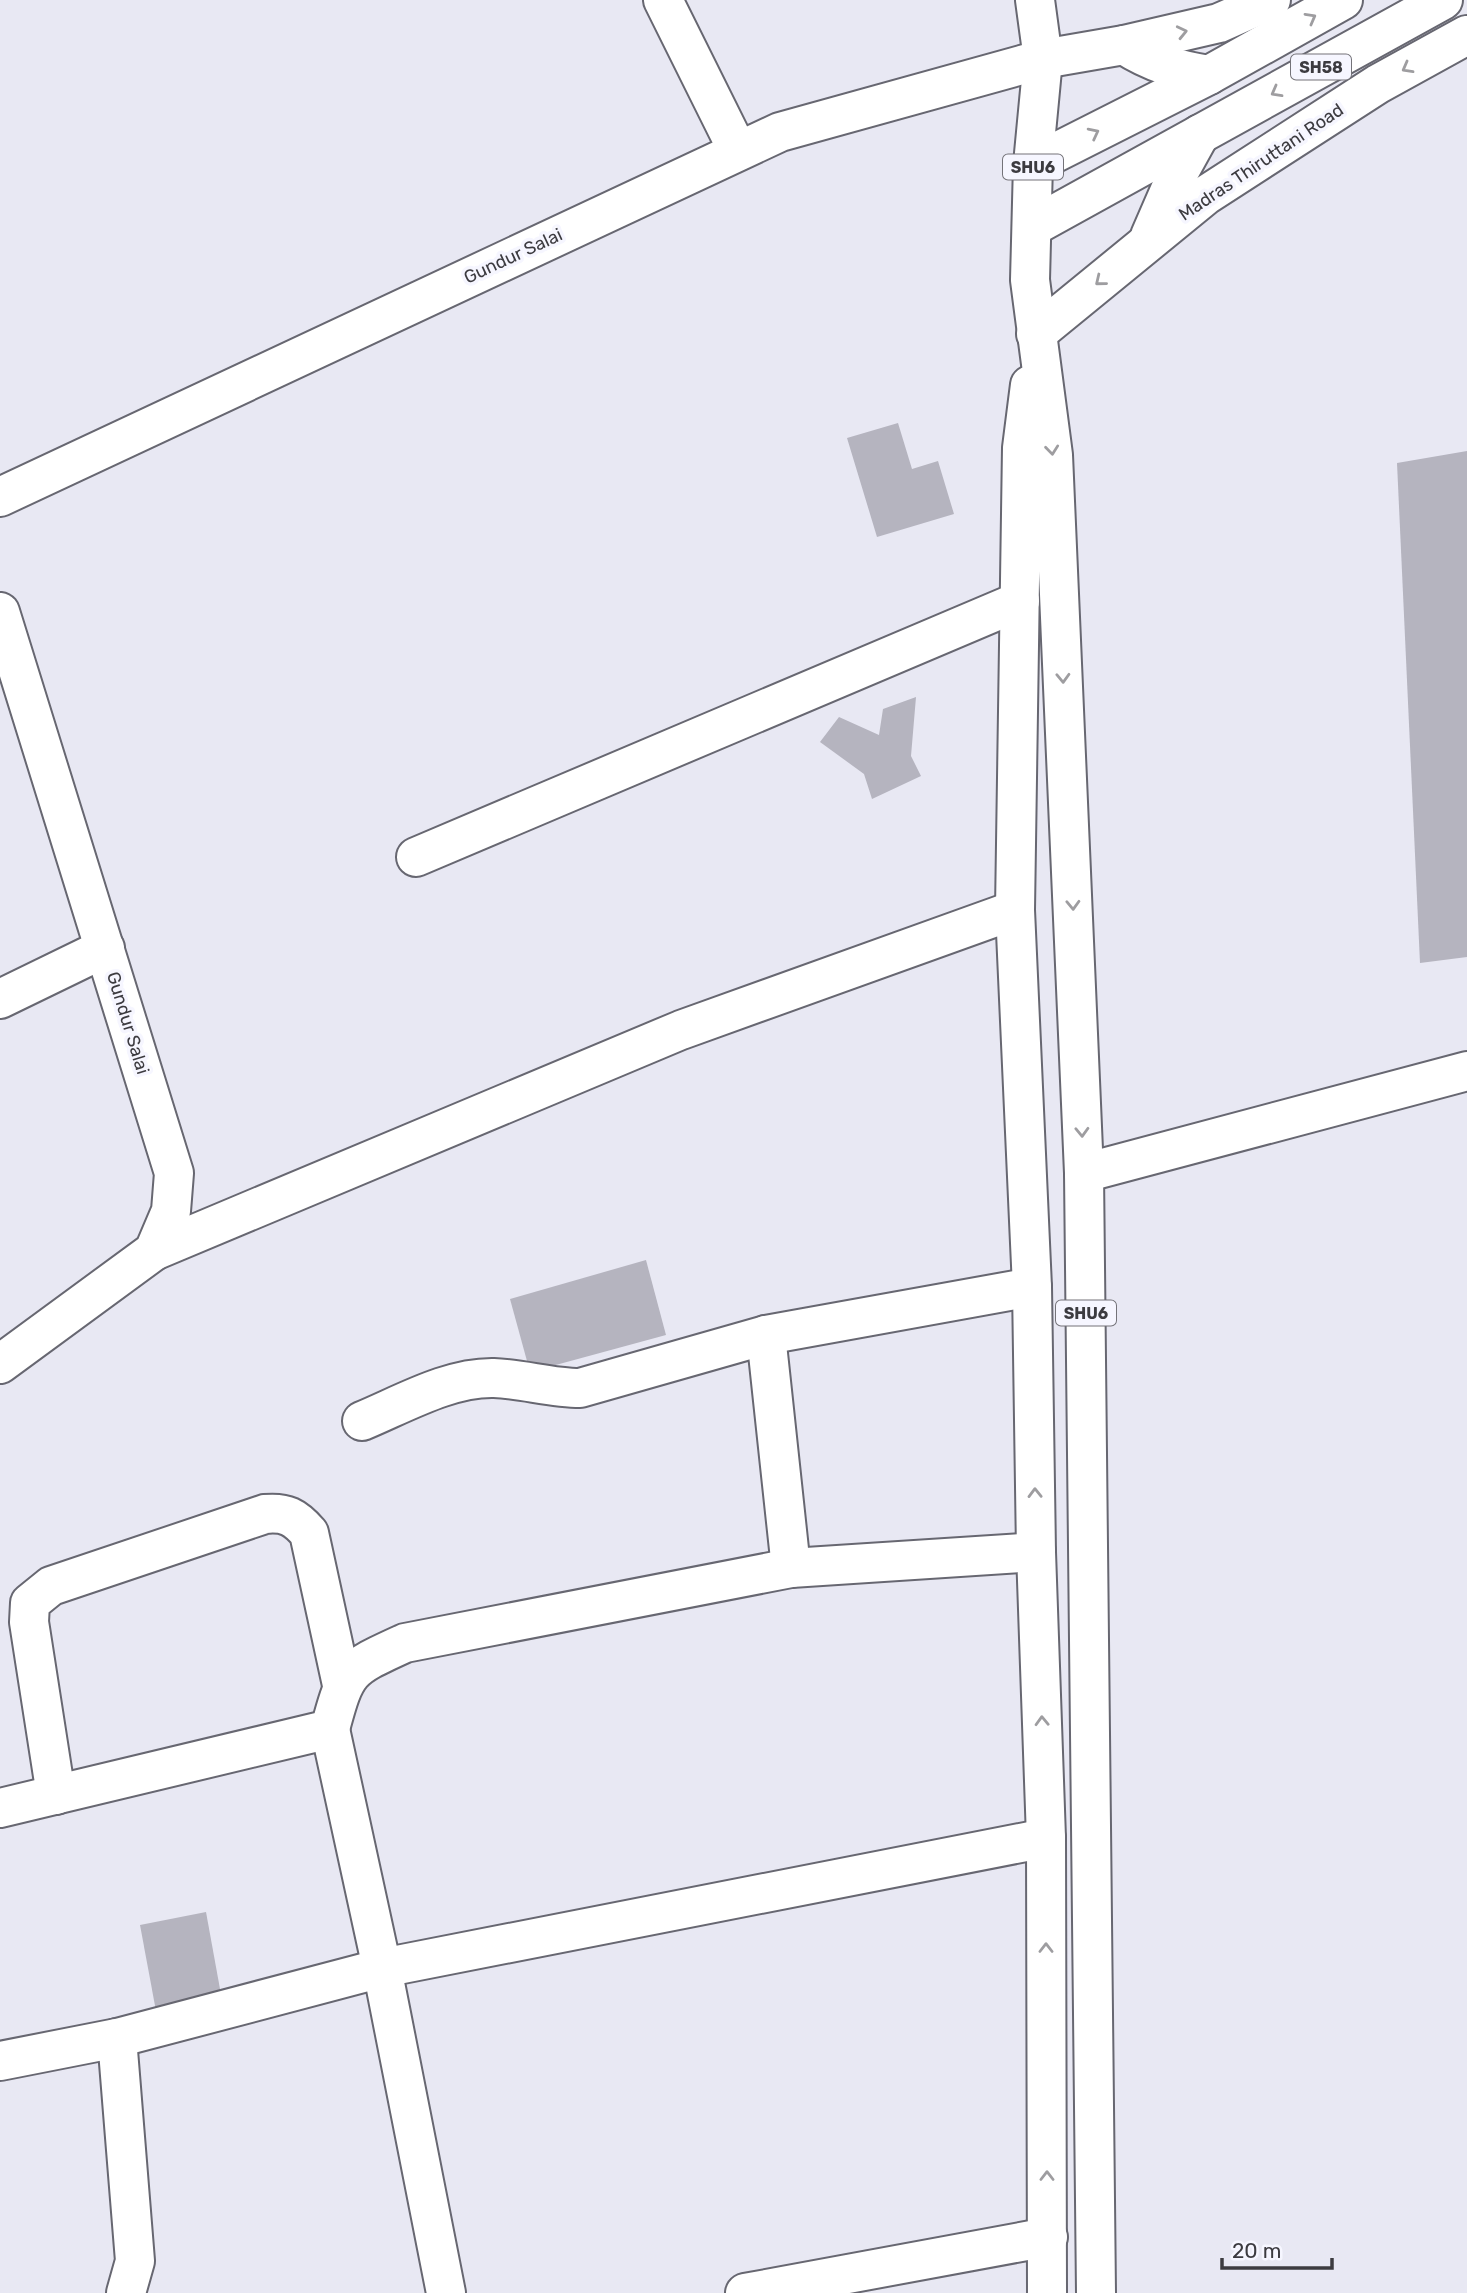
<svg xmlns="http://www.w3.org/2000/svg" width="1467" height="2293" viewBox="0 0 1467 2293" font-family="Rubik,sans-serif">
<rect width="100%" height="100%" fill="#e8e8f3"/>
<g fill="#b5b4bf">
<polygon points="898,423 912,469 938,461 954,514 877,537 847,438"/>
<polygon points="1467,451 1467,957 1420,963 1397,463"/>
<polygon points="916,697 911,756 921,776 872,799 864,774 820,742 839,717 879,735 883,709"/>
<polygon points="646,1260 666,1335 530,1372 510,1299"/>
<polygon points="206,1912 222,2000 156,2011 140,1925"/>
</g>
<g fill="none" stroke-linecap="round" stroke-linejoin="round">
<defs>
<g id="minor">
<polyline points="663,0 738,151"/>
<path d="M1124,45C1152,63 1177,70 1209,75"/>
<polyline points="1043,59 1124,45 1219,23 1271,0"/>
<polyline points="1150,236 1173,183 1200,134"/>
<polyline points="1036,334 1206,195 1378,84 1467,35"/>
<polyline points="416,857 1020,601"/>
<polyline points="0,999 105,948"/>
<polyline points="1084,1173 1467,1071"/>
<polyline points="154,1251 681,1030 1015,910"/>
<polyline points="766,1335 791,1568"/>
<path d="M362,1421C403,1404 449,1377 494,1378C523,1379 551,1388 580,1388L766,1335L1032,1287"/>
<polyline points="330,1729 382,1968 446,2293"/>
<path d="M56,1795L29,1622L30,1603L51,1586L265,1514C286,1512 295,1517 309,1533L342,1685"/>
<path d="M0,1808L330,1729C346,1669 348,1669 405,1643L791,1568L1036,1552"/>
<polyline points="117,2038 135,2261 126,2293"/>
<polyline points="0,2061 117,2038 382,1968 1046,1838"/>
<polyline points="745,2293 1048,2237"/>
</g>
<g id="tertiary">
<polyline points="0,497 780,132 1043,59"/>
<polyline points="0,612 174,1173 171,1211 154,1251 0,1364"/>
</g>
<g id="primary">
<polyline points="1035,0 1043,59 1033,164 1030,280 1053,455 1084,1173 1096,2293"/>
<polyline points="1033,164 1209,75 1343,0"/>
<polyline points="1032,227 1443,0"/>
<polyline points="1030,385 1022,448 1015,910 1032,1287 1036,1552 1046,1838 1047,2293"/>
</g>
</defs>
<use href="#minor" stroke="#676771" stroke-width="42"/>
<use href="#tertiary" stroke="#676771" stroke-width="42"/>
<use href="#primary" stroke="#676771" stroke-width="42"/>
<use href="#minor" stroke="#fff" stroke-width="38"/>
<use href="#tertiary" stroke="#fff" stroke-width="38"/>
<use href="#primary" stroke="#fff" stroke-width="38"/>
</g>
<defs><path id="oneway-chevron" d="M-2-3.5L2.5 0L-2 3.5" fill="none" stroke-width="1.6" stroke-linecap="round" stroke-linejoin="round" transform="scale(1.75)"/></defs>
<g stroke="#9e9da0">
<use href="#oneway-chevron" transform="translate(1311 18) rotate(-29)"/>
<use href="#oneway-chevron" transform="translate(1182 32) rotate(-13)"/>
<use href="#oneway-chevron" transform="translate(1407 68) rotate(151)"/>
<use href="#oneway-chevron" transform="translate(1276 92) rotate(151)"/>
<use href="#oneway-chevron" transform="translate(1094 133) rotate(-27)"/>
<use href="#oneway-chevron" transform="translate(1100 281) rotate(141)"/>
<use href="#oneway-chevron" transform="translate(1052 450) rotate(84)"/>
<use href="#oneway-chevron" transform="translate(1063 678) rotate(88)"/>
<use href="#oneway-chevron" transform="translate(1073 905) rotate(88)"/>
<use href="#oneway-chevron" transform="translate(1082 1132) rotate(88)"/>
<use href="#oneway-chevron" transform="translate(1035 1493) rotate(-91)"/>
<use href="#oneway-chevron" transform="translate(1042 1721) rotate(-92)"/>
<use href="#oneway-chevron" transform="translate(1046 1948) rotate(-90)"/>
<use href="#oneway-chevron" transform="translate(1047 2176) rotate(-90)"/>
</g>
<g text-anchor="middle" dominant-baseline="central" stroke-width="7" stroke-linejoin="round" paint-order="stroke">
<g fill="#f6f6ff" stroke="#747379" stroke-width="2">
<rect x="1291" y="54.5" width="60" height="25" rx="5"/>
<rect x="1003" y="154.5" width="60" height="25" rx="5"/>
<rect x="1056" y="1300.5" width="60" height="25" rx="5"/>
</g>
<g font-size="16" font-weight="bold" fill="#3c3b40">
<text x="1321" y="67">SH58</text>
<text x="1033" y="167">SHU6</text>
<text x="1086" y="1313">SHU6</text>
</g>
<g font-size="18" fill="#3c3b40" stroke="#f6f6ff">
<text transform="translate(1261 162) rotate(-34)">Madras Thiruttani Road</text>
<text transform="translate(513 256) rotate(-25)">Gundur Salai</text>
<text transform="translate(128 1023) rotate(73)">Gundur Salai</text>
</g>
</g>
<path d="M1222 2258v10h110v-10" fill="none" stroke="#3c3b40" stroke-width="3.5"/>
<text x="1232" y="2258" font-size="21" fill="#3c3b40" stroke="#f6f6ff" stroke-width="5" paint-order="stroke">20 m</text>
</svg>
